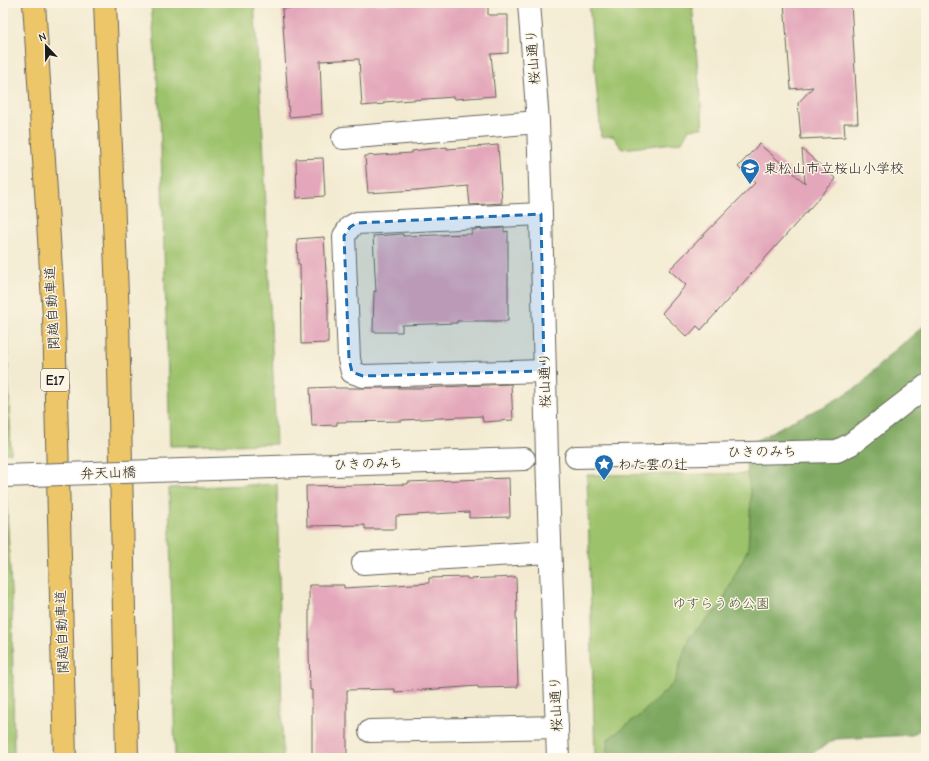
<svg xmlns="http://www.w3.org/2000/svg" width="929" height="761" viewBox="0 0 929 761" font-family="'Comic Neue','Klee One',sans-serif">
<rect width="100%" height="100%" fill="#fcf5e5"/>
<filter id="ink" filterUnits="userSpaceOnUse"><feTurbulence type="fractalNoise" baseFrequency=".025" numOctaves="2"/><feDisplacementMap in="SourceGraphic" scale="8" xChannelSelector="R" yChannelSelector="G"/><feConvolveMatrix kernelMatrix="1 2 1 2 8 2 1 2 1" color-interpolation-filters="sRGB"/></filter>
<filter id="wash" filterUnits="userSpaceOnUse"><feTurbulence type="fractalNoise" baseFrequency=".012" numOctaves="4" result="noise"/><feDisplacementMap in="SourceGraphic" scale="16" xChannelSelector="R" yChannelSelector="G"/><feGaussianBlur stdDeviation="0.9" result="paint"/><feColorMatrix in="noise" values="0 0 0 0 0 0 0 0 0 0 0 0 0 0 0 0 0 1.4 0 .05"/><feComposite in="paint" operator="in"/></filter>
<g filter="url(#wash)">
<rect width="100%" height="100%" fill="#f3ebd1"/>
<g fill="#9dc26c" stroke="#5c6f44">
<polygon points="151,3 254,3 263,136 276,444 170,446 160,117"/>
<polygon points="589,3 692,3 703,128 689,129 682,142 622,149 613,136 601,137"/>
<polygon points="3,221 11,453 3,453"/>
<polygon points="807,473 734,758 595,758 587,475"/>
<polygon points="277,484 283,758 175,758 169,488"/>
<polygon points="3,490 6,490 12,610 14,758 3,758"/>
</g>
<polygon fill="#7ea860" stroke="#4d623e" points="926,324 926,726 912,735 836,739 804,758 608,758 608,739 639,716 674,683 689,637 721,606 735,574 748,549 751,497 746,465 751,444 788,423 825,406 861,385 887,357"/>
<g id="blocks">
<g fill="#e3a6ba">
<polygon points="412,3 488,3 488,15 508,15 508,53 491,54 495,96 454,99 454,97 384,102 384,104 362,106 359,59 320,61 322,114 289,117 282,9 325,5"/>
<polygon points="784,3 851,3 858,123 844,123 845,137 801,139 798,103 813,87 791,89"/>
<polygon points="759,144 805,183 802,149 836,179 701,330 697,326 687,337 662,313 686,285 669,270 755,183 738,167"/>
<polygon points="498,145 502,203 470,205 468,186 417,191 417,190 368,193 365,156 412,153 412,151 447,147 447,149"/>
<polygon points="323,158 325,196 297,198 296,159"/>
<polygon points="504,228 504,232 508,231 508,321 457,321 457,323 402,325 402,332 373,332 374,291 376,292 373,236 403,234 403,236 472,234 472,230"/>
<polygon points="324,237 328,310 328,343 301,344 300,264 298,264 297,239"/>
<polygon points="511,384 513,420 483,422 482,416 402,420 402,421 337,422 337,425 312,426 310,388 335,387 335,388 419,388"/>
<polygon points="509,478 510,517 469,518 469,512 396,516 396,529 365,529 365,525 307,526 306,486 408,484 408,482"/>
<polygon points="467,577 467,579 516,577 517,612 516,612 518,687 478,688 478,686 395,692 395,689 347,690 347,758 312,758 312,690 310,690 309,653 309,585 344,585 344,588 429,583 429,578"/>
</g>
</g>
</g>
<g filter="url(#ink)">
<use href="#blocks" fill-opacity="0" stroke="#67645b" stroke-width="1"/>
<g fill="none" stroke-linecap="round" stroke-linejoin="round">
<defs>
<g id="minor">
<polyline points="529,3 538,122 541,214 547,458 558,758"/>
<polyline points="343,138 538,122"/>
<polyline points="541,214 357,223 350,227 344,236 349,359 352,372 363,376 544,371"/>
<polyline points="576,457 837,451 851,444 926,386"/>
<polyline points="213,469 524,459"/>
<polyline points="363,563 550,552"/>
<polyline points="370,731 557,727"/>
</g>
<g id="highway">
<polyline points="34,3 54,317 65,758"/>
<polyline points="105,3 118,318 127,758"/>
</g>
</defs>
<use href="#minor" stroke="#67645b" stroke-width="24"/>
<use href="#highway" stroke="#67645b" stroke-width="24"/>
<use href="#minor" stroke="#fff" stroke-width="22"/>
<use href="#highway" stroke="#ecc669" stroke-width="22"/>
<defs>
<polyline id="minor-bridge" points="3,476 213,469"/>
</defs>
<use href="#minor-bridge" stroke="#67645b" stroke-width="24" stroke-linecap="butt"/>
<use href="#minor-bridge" stroke="#fff" stroke-width="22"/>
</g>
</g>
<path fill="#1f6fb2" fill-opacity="0.2" stroke="#1f6fb2" stroke-width="3" stroke-dasharray="8 5" stroke-linejoin="round" d="M541,214L544,371L363,376L352,372L349,359L344,236L350,227L357,223Z"/>
<defs>
<symbol id="school-pin" viewBox="-11 -11 22 30"><path d="M0 17L-7.5 6A9.5 9.5 0 1 1 7.5 6Z" fill="#1f6fb2" stroke="#fcf5e5"/><path d="M0-5L7-2L0 1L-7-2ZM-4 1L0 2.5L4 1V4Q0 6-4 4Z" fill="#fff"/></symbol>
<symbol id="sight-pin" viewBox="-11 -11 22 30"><path d="M0 17L-7.5 6A9.5 9.5 0 1 1 7.5 6Z" fill="#1f6fb2" stroke="#fcf5e5"/><path d="M0-6L1.8-2.2L6-1.7L2.9 1.2L3.7 5.4L0 3.3L-3.7 5.4L-2.9 1.2L-6-1.7L-1.8-2.2Z" fill="#fff"/></symbol>
</defs>
<g fill-rule="evenodd">
<use href="#school-pin" x="739" y="157" width="22" height="30"/>
<use href="#sight-pin" x="593" y="453" width="22" height="30"/>
</g>
<g text-anchor="middle" dominant-baseline="central" stroke-width="3" stroke-linejoin="round" paint-order="stroke">
<rect fill="#fcf5e5" stroke="#5f5d58" stroke-width="1" x="41" y="369" width="28" height="22" rx="3"/>
<g font-size="13" font-weight="bold" fill="#1c1c1c">
<text x="55" y="380">E17</text>
</g>
<g font-size="14" fill="#1c1c1c" stroke="#fcf5e5">
<text transform="translate(533 57) rotate(-94)">桜山通り</text>
<text transform="translate(52 308) rotate(-93)">関越自動車道</text>
<text transform="translate(545 380) rotate(-91)">桜山通り</text>
<text transform="translate(762 452) rotate(-1)">ひきのみち</text>
<text transform="translate(368 464) rotate(-2)">ひきのみち</text>
<text transform="translate(108 473) rotate(-2)">弁天山橋</text>
<text transform="translate(62 632) rotate(-92)">関越自動車道</text>
<text transform="translate(556 704) rotate(-92)">桜山通り</text>
</g>
<g font-size="14" fill="#1c1c1c" stroke="#fcf5e5" text-anchor="start">
<text x="764" y="168">東松山市立桜山小学校</text>
<text x="618" y="464">わた雲の辻</text>
</g>
<g font-size="14" fill="#495638" stroke="#fcf5e5">
<text x="721" y="603">ゆすらうめ公園</text>
</g>
</g>
<rect width="929" height="761" fill="none" stroke="#fcf5e5" stroke-width="16"/>
<g transform="translate(46 46) rotate(338)" stroke="#fcf5e5" stroke-width="3" paint-order="stroke">
<path d="M0-3L7 15L0 10L-7 15Z" fill="#1c1c1c"/>
<text y="-6" font-size="11" font-weight="bold" text-anchor="middle" fill="#1c1c1c">N</text>
</g>
</svg>
